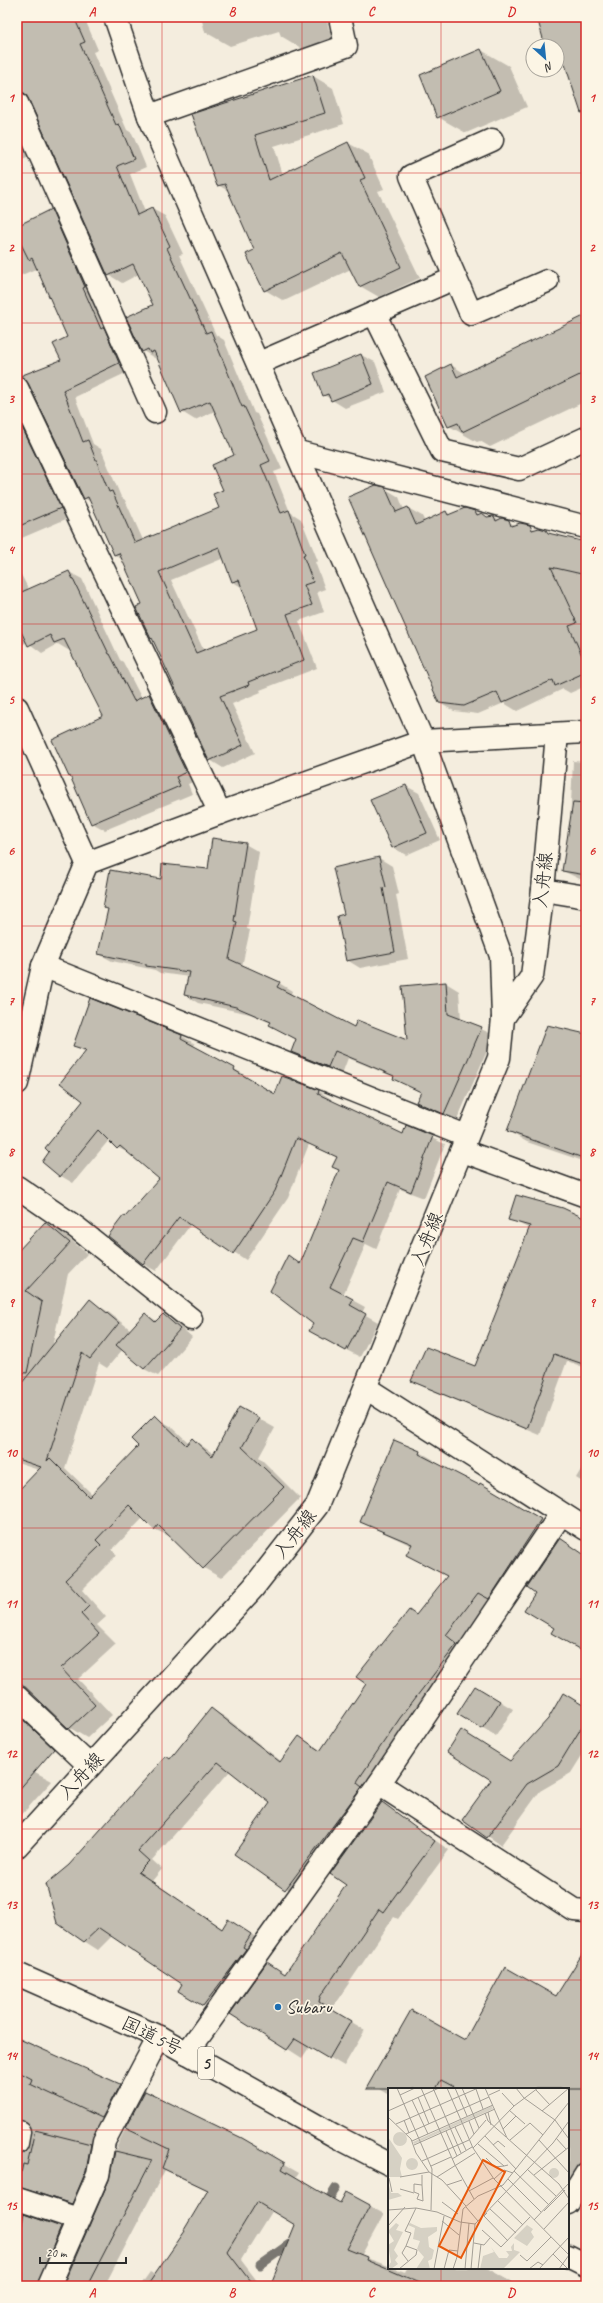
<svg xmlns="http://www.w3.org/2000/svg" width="603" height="2303" viewBox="0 0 603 2303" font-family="Caveat,'Klee One',sans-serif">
<rect width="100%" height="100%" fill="#f4edde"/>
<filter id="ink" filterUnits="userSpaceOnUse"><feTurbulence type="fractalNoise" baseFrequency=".025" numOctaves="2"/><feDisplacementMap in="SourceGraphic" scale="8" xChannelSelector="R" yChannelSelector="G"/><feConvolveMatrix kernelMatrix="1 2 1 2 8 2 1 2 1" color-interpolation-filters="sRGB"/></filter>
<g filter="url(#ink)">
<g fill="#0003" fill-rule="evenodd">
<path d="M17,17H84L98,50L93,52L127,130L132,133L146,167L130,174L145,212L152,209L165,216L183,254L179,255L216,335L224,340L254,413L257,414L282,469L274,472L290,512L301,519L318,561L315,562L325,589L317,592L324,612L299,621L317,668L260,690L261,692L232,704L255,753L223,768L210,760L154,640L151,638L143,605L123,560L115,555L91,502L84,498L29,382L62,361L68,338L38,268L17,277V227L51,210L64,218L132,370L75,397L93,444L101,449L121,497L125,500L143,540L220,509L235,456L215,411L195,420L182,412L158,358L156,359L143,351L154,305L139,274L122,283L109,275L48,138L28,98L25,99L35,155L17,162ZM224,558L233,582L243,588L258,630L204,651L171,580Z"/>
<polygon points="201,17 326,17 329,30 331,29 328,17 348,17 353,39 306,51 281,36 279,31 230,46 205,32"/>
<polygon points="538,17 586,17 586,110 563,54 557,54 557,46 546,46"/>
<polygon points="481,50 509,66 527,107 466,133 438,117"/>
<polygon points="313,76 333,88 344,124 274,146 283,175 348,143 368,154 384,189 378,191 420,278 379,297 360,286 351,269 284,301 265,290 255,250 230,192 218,185 193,115"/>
<polygon points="586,320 586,401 490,447 480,441 477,442 449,426 451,365 466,374"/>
<polygon points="361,355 375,362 386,392 345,408 324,395"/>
<polygon points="17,389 73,516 17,540"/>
<polygon points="384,488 399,497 404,510 408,508 422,516 425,522 446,512 451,515 475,512 488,518 493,517 516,525 546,531 556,536 586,543 586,686 570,693 563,689 517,711 504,703 478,714 454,711 439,703"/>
<polygon points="17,567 29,590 69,572 82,579 120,660 123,662 142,699 149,695 162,702 199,779 188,784 192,794 105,830 92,823 72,778 69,776 105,716 70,649 68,650 58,644 42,653 27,642 22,645 17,642"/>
<polygon points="573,761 586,762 586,882 563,871 570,825"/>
<polygon points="406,786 419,793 440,840 406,855 392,847"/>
<polygon points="245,844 259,852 247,929 250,930 242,966 279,983 292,991 291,994 354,1028 409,1042 446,983 459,991 461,1020 494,1035 457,1120 417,1102 421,1093 394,1077 348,1058 342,1074 292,1052 297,1040 270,1025 271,1023 250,1014 198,1003 185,995 189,977 160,973 155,970 112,961 99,954 109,910 104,907 161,880 208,870"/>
<polygon points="379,858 392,866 399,894 396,895 408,959 360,968 347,960 345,915"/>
<polygon points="90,999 182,1036 195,1044 193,1047 247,1076 246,1078 275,1095 319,1091 331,1099 330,1101 403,1135 407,1127 445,1144 424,1198 400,1189 376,1249 366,1244 343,1295 365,1307 362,1313 378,1322 360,1357 323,1338 314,1323 289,1257 301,1264 340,1170 338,1158 309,1144 288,1198 246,1260 191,1224 156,1271 143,1264 109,1236 160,1179 132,1154 118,1148 109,1140 73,1183 61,1176 84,1101 86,1052 74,1046"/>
<polygon points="586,1035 586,1162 527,1142 508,1131"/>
<polygon points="510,1219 586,1219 586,1368 567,1361 540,1435 426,1388 413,1381 475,1368 530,1229"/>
<polygon points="46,1223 63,1233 87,1254 68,1274 52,1348 90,1301 107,1311 131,1330 145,1314 157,1321 163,1315 176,1323 192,1337 158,1376 144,1369 123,1349 107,1368 99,1363 65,1468 93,1495 140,1446 155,1417 172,1427 189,1443 192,1439 214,1454 240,1408 275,1428 259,1457 300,1498 221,1578 204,1568 173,1538 154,1529 143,1518 112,1550 117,1555 82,1590 106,1617 97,1625 116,1644 78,1679 112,1715 87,1738 70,1728 32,1694 25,1698 47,1737 17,1726 17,1492 39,1470 17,1463 17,1391 24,1382 17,1380 17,1253"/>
<polygon points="420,1452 434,1460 433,1462 494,1492 554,1528 493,1600 459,1644 470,1653 300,1897 235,1854 271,1803 230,1771 152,1860 162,1869 152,1881 223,1929 242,1928 265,1943 218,2013 179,1991 183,1984 112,1936 98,1950 84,1941 70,1865 171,1760 211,1709 225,1717 282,1762 300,1737 322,1751 448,1576 412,1546 361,1522"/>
<polygon points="586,1461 586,1484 576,1478"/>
<polygon points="489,1695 513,1709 496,1736 459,1713"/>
<polygon points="586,1707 586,1749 571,1773 540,1791 501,1845 464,1820 511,1761"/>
<polygon points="17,1766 35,1772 52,1781 17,1820"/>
<polygon points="382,1803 449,1850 398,1919 394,1917 334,2005 333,2011 365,2030 344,2066 310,2046 302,2058 232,2013 267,1964 286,1975 347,1885"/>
<polygon points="586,1950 586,2194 568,2188 568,2089 389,2089 389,2095 370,2084 556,1997"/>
<path d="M17,2037L134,2093L86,2211H19L23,2215L61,2228L75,2236L53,2286H17ZM30,2128L32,2134L27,2152L20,2154L19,2150L24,2132Z"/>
<polygon points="145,2092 242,2139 285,2164 299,2172 295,2178 340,2204 346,2193 384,2214 361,2256 405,2272 407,2268 487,2268 518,2286 271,2286 297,2224 272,2210 241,2260 261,2286 140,2286 150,2272 155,2275 187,2231 209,2191 165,2170 106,2283 112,2286 64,2286 110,2180 117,2145"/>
</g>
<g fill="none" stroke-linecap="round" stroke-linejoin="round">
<g stroke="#7a7771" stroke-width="9">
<polyline points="324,2207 336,2188"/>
<polyline points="260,2265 295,2240"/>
</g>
</g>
<g fill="#c2bdb1" stroke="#2b2b2b" fill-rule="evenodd">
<path d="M17,17H74L85,42L80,44L116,125L119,124L134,159L117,166L137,215L152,208L170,246L167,248L206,333L211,331L242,407L244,406L270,461L261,465L281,513L289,510L305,554L303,555L313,582L304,585L312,605L287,614L304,660L248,682L249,685L220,696L243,745L209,761L152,638L151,639L136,607L142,604L119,553L114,555L88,497L84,499L28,383L20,376L61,360L53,344L67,337L32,258L29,260L17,236V226L51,209L85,287L83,288L101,329L104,327L119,363L63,390L83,442L88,440L109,492L112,491L135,543L219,508L213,494L223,490L212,465L234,455L210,401L181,413L154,351L150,353L148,349L142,352L126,317L153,305L133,264L108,276L28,98L24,93L17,91ZM219,547L232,582L239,580L257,629L196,653L159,572Z"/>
<polygon points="537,17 586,17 586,112 581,113 559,46 545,46"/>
<polygon points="481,49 500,91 437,118 420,75"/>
<polygon points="313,75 325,113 255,135 269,180 348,142 365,178 360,180 401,267 359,287 342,253 264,291 246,254 254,250 225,184 217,186 191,114"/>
<polygon points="17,134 23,147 17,150"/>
<polygon points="586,315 586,372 462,432 458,423 448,427 425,377 451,364 457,377"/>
<polygon points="361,354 373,384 331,401 328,394 323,396 314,373"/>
<polygon points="17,417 61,508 17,527"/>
<polygon points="376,485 385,487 396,512 408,507 416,525 446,511 448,515 465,508 475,511 477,515 482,513 487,517 494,516 496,521 502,518 509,520 511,526 520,523 530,525 532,530 539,528 546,530 548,533 586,542 586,575 551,567 577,623 569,626 586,665 586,672 555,686 553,680 502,703 497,692 464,706 439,703 348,497"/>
<polygon points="69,571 109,654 110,654 134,701 149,694 186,772 176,777 180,786 91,824 70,776 69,777 52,740 103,716 64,639 54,643 50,635 28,646 17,623 17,594"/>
<polygon points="406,785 427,833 392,848 370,800"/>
<polygon points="573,802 586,803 586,875 562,871"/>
<polygon points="212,838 246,843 234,921 237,922 229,959 280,982 277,987 354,1027 357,1020 407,1040 402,986 446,982 448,1014 482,1027 444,1114 416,1102 421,1092 393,1079 394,1076 335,1051 328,1067 291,1052 296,1039 269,1025 271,1022 236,1007 184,995 189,972 146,966 146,964 98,954 108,909 103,908 110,870 161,879 162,864 208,869"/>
<polygon points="379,857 386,887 383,888 395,952 346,961 337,916 344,914 333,868"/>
<polygon points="90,998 182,1035 181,1039 235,1068 234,1070 275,1094 282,1076 319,1090 318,1094 403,1134 406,1125 433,1136 411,1192 388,1182 363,1242 353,1238 330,1287 353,1299 350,1305 366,1314 346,1351 309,1331 313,1324 270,1291 288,1255 300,1264 339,1170 332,1167 337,1157 296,1138 275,1191 233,1254 179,1217 143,1264 108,1236 124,1215 125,1217 159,1179 120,1146 117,1149 98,1130 60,1177 42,1162 49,1152 45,1148 83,1101 60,1083 86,1050 73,1046"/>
<polygon points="547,1025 586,1034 586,1159 507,1131"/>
<polygon points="516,1195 563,1208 586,1219 586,1365 554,1354 527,1429 411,1381 426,1347 475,1366 530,1226 508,1220"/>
<polygon points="45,1222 70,1243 26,1291 42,1302 27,1373 17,1372 17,1252"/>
<polygon points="90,1299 119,1323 90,1359 82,1353 47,1461 50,1458 89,1497 138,1446 131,1439 155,1415 186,1445 192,1438 212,1457 239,1407 259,1418 242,1447 284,1487 203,1569 158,1525 154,1530 129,1505 96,1540 101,1545 65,1580 89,1606 81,1614 99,1634 61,1668 95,1705 69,1729 17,1679 17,1492 41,1467 17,1459 17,1389"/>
<polygon points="145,1313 155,1322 163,1314 180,1329 144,1369 116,1345"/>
<polygon points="394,1440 420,1451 419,1454 479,1485 480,1483 541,1519 489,1599 478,1593 446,1635 457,1644 400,1718 358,1780 357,1783 362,1787 285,1890 234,1854 270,1803 218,1762 138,1851 149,1861 138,1872 222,1929 228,1919 251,1934 243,1947 246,1949 203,2006 178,1991 182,1984 99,1928 84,1942 57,1923 46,1884 69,1865 166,1756 170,1759 211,1708 280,1762 299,1736 320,1751 366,1684 356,1677 409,1610 416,1615 447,1576 406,1555 412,1544 360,1522"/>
<polygon points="560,1538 586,1556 586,1653 551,1633 554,1628 524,1610 535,1593 527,1587"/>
<polygon points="475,1686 500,1701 482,1729 457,1714"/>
<polygon points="563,1693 586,1707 586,1720 558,1766 527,1784 487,1838 462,1820 491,1780 447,1752 461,1730 510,1761 548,1719"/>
<polygon points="17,1714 54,1749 17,1792"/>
<polygon points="382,1802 435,1841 383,1912 379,1909 320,1997 319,2002 351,2021 329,2059 295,2039 287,2050 230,2014 267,1962 285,1974 346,1885 330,1874"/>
<polygon points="586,1948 586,2089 458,2089 441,2080 436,2089 366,2089 411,2010 465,2040 505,1967 556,1996"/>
<polygon points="17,2038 120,2084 102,2118 30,2084 32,2079 17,2071"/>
<polygon points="145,2091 242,2138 285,2163 282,2169 340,2203 346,2192 370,2205 347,2249 367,2257 366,2260 427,2286 270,2286 295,2225 257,2202 227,2251 254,2286 147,2286 185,2231 184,2230 208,2190 162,2168 169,2149 125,2128"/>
<polygon points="35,2130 91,2144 86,2171 72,2204 18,2187 23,2164 27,2165"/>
<polygon points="115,2151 152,2160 87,2286 63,2286 109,2180"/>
<polygon points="24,2214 61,2227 37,2286 17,2286 17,2249"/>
</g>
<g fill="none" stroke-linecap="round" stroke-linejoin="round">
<defs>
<g id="minor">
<polyline points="17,103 155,412"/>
<polyline points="149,116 346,46 340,17"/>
<polyline points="492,140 411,176 471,314 547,281"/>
<polyline points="374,313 442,451 519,469 586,438"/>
<polyline points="259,363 455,278"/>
<polyline points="17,388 220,813"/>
<polyline points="298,452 586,527"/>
<polyline points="17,708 87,863"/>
<polyline points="543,890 586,897"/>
<polyline points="43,966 466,1136"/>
<polyline points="503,1018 532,976 543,890 557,734"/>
<polyline points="17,1083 43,966 87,863 220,813 423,741 586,732"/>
<polyline points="463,1151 586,1196"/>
<polyline points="17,1187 77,1228 191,1319"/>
<polyline points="366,1388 586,1529"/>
<polyline points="17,1697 90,1766"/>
<polyline points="379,1784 574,1910 586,1911"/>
<polyline points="17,1846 253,1588 317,1506 499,1058 503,1018 501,956 423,741 149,116 115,17"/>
<polyline points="187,2053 379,1784 561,1514"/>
<polyline points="17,2143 19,2132"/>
<polyline points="17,2199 78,2219"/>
<polyline points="568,2203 586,2174"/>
<polyline points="49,2286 98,2175 104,2141 159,2037"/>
</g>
<g id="highway">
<polyline points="17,1974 159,2037 335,2136 389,2164"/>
<polyline points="568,2256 586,2265"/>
</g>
</defs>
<use href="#minor" stroke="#2b2b2b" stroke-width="25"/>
<use href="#highway" stroke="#2b2b2b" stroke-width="25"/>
<use href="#minor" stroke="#fcf5e5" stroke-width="22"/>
<use href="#highway" stroke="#fcf5e5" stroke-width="22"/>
</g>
</g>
<path fill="none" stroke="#d62828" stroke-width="1" stroke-opacity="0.55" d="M162,17V2286M302,17V2286M441,17V2089M17,173H586M17,323H586M17,474H586M17,624H586M17,775H586M17,926H586M17,1076H586M17,1227H586M17,1377H586M17,1528H586M17,1679H586M17,1829H586M17,1980H586M17,2130H389M568,2130H586M441,2268V2286"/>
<circle fill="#1f6fb2" stroke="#fcf5e5" stroke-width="1.5" cx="278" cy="2007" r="4"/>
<g text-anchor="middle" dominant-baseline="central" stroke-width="3.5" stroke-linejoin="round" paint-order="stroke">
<rect fill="#fcf5e5" stroke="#6a6863" stroke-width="1" x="198" y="2047" width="16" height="32" rx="3"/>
<g font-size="18" font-weight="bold" fill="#2b2b2b">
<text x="206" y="2063">5</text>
</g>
<g font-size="19" fill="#2b2b2b" stroke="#fcf5e5">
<text transform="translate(543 880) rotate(-84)">入舟線</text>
<text transform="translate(427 1239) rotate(-68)">入舟線</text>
<text transform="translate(295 1534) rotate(-52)">入舟線</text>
<text transform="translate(81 1776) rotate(-47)">入舟線</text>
<text transform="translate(152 2036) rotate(26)">国道5号</text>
</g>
<g font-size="19" fill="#2b2b2b" stroke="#fcf5e5" text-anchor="start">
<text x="286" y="2007">Subaru</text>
</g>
</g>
<g transform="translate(388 2088)">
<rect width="181" height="181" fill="#f4edde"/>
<path d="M104,18L105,21L26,56L25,54ZM5 51a7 7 0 1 1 14 0a7 7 0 1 1-14 0ZM0,49L14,70L12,81L14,89H0ZM18 76a6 6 0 1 1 12 0a6 6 0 1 1-12 0ZM161 85a5 5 0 1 1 10 0a5 5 0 1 1-10 0ZM0,94L3,105H10L14,108L0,112ZM8,135L11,137L8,142L15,144L6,162L10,168L7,172L10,176L3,181L0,179L3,174L0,157L6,153L0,143ZM22,135L33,140L49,139V143L40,149L41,159L46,162L44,171L40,173L42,181H28L36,169L29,161L32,153L25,151L27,140L20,137ZM139,137L145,141L143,144L146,149L139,158L126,150ZM126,155V162L132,164L115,181H92L95,168L106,164L103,159L111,170H119L121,167L118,163H124L123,159Z" fill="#d6d1c4"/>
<path fill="none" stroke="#a49f96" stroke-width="1" d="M9,0L44,81L43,122M33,0L67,77L86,111M45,0L73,65M59,0L85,60L106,91L181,167M67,0L79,28M74,0L91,40M97,0L119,50L171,96L181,111M128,0L136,10L167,32L181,51M88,1L95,21M148,2L162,17M114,5L126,18M12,7L27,0M101,7L112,2M30,9L41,36M24,12L40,46M121,22L137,36M0,23L51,0M154,23L181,0M100,24L103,37M97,25L100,33L118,49M0,29L23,51L28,65L41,84L54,92L78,118M22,30L90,0M16,32L21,45M81,33L86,46M8,36L22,30M67,39L78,62M115,41L128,28M58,43L69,68M18,46L101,9M97,48L128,81M168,50L178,61M122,52L142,35L155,47M151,52L181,85M24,53L105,17M90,56L116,78L120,77M26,57L107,21M105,57L110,53L117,59M85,60L126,18L150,0M98,70L107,79L116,78M64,71L84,59M34,73L81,52L98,32M43,78L63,69M139,81L168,108M126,83L161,117M34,87V97L26,96V104L31,106L29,111L35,113L34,97M146,87L181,59M12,89L41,84M49,89L87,65M1,90L4,104M106,91L116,82L125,85M120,91L153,124M59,97L74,92M12,101L26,105M81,103L105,90M110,113L135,137M54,114L70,126M78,119L90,133M102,121L128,145M0,122L28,120L49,124L72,134L87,136L165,55L181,33M156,123L177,102M99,125L96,128L120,153M146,132L181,95M54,133L71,147M0,138L17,119M156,141L181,114M94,142L113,159L142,129M86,155L96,157L102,150M18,158L14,165L20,173M165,166L180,181M132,167L139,173L163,149M11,181L28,167L29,162L18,158L23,145L17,143L28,120M46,181L56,128M56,181L61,162L70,163M65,181L69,169L75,121L90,108L115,97L181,14M77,181L81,135M83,181L87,136M90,181L93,156M141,181L150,174L155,177M151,181L181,149M171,181L181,167"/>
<path fill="#e8590c" fill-opacity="0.15" stroke="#e8590c" stroke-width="2" d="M95,72L117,84L73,170L51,158Z"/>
<rect width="181" height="181" fill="none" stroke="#2b2b2b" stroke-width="2"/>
</g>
<rect width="603" height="2303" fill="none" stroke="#fcf5e5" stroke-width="44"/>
<g transform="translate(545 58) rotate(153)"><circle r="19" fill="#fcf5e5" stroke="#a8a49b"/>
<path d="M0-3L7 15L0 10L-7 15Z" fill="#1f6fb2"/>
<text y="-6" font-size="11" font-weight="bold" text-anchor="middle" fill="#2b2b2b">N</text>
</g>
<path d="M40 2257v6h86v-6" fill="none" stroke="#2b2b2b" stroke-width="2"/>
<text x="46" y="2257" font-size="12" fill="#2b2b2b" stroke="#fcf5e5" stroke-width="3" paint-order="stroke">20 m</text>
<rect x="22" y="22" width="559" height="2259" fill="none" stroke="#d62828" stroke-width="1.5"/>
<g font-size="13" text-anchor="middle" font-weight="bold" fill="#d62828">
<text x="92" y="16">A</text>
<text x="232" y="16">B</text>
<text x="371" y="16">C</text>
<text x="511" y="16">D</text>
<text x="11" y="102">1</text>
<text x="592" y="102">1</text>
<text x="11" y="252">2</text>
<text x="592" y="252">2</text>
<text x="11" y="403">3</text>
<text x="592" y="403">3</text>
<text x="11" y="554">4</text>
<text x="592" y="554">4</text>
<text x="11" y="704">5</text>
<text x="592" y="704">5</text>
<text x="11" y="855">6</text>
<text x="592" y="855">6</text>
<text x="11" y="1005">7</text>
<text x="592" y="1005">7</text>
<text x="11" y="1156">8</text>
<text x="592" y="1156">8</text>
<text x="11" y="1307">9</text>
<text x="592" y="1307">9</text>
<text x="11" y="1457">10</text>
<text x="592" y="1457">10</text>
<text x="11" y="1608">11</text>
<text x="592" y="1608">11</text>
<text x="11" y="1758">12</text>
<text x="592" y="1758">12</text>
<text x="11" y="1909">13</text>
<text x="592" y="1909">13</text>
<text x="11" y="2060">14</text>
<text x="592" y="2060">14</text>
<text x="11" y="2210">15</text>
<text x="592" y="2210">15</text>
<text x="92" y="2297">A</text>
<text x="232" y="2297">B</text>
<text x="371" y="2297">C</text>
<text x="511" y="2297">D</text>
</g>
</svg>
